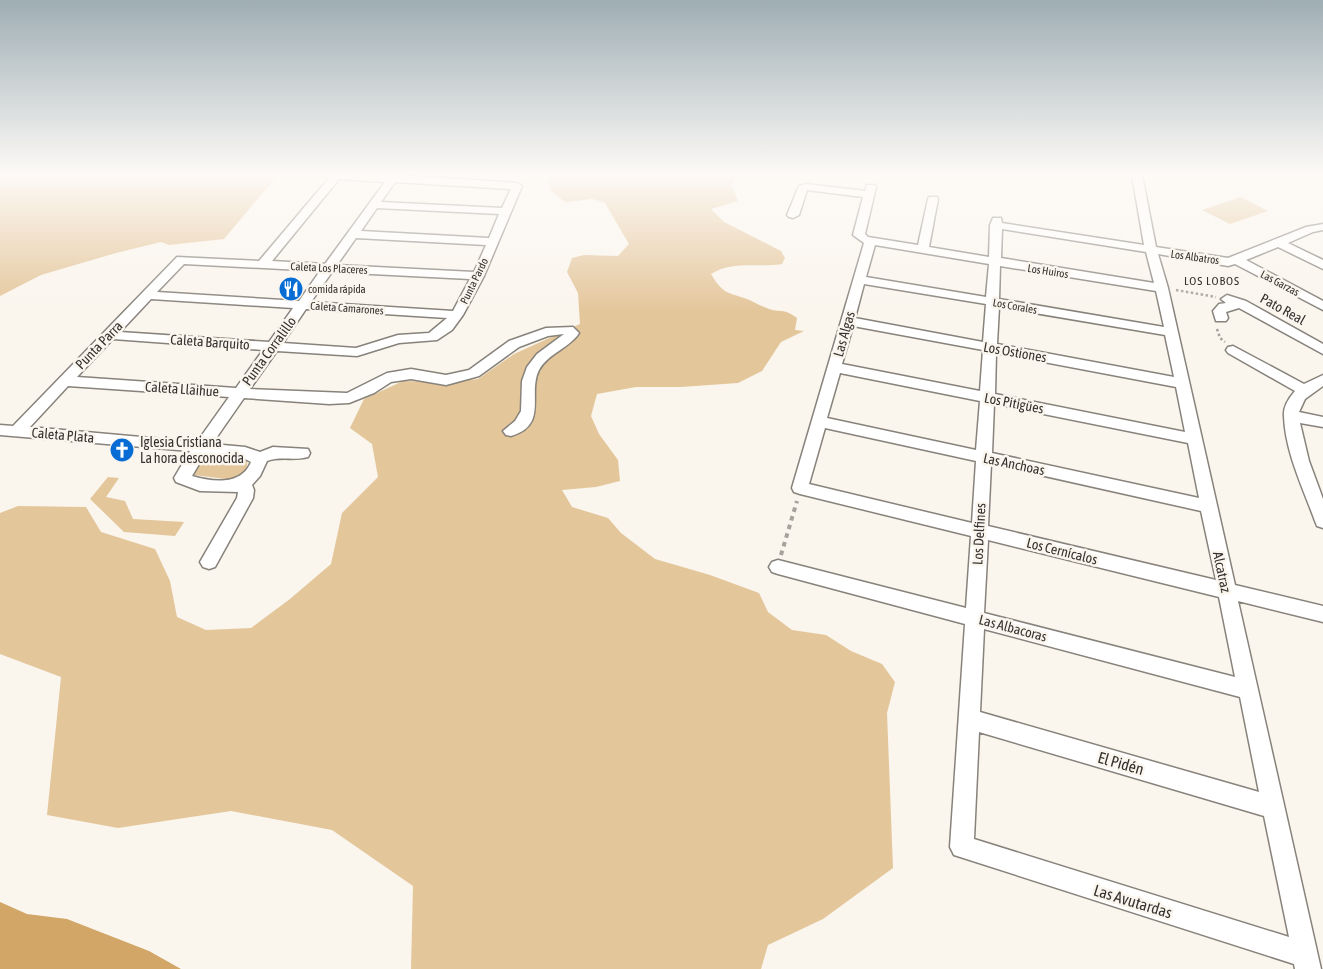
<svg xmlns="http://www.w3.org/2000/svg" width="1323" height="969" viewBox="0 0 1323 969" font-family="'Asap Condensed',sans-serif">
<rect width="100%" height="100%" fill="#faf5ed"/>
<g fill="#e4c69b">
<polygon points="0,175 278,175 224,239 169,245 161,242 116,253 41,275 0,296"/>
<path d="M546,175H737L732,186L738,201L711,209L724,222L781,251L785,258L782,264C758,268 733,260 711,274C723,294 727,292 747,299C754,302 761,306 769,309C783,313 783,308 797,318L795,330L804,331L781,342L762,371L738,383L681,387H636L597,394L591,416L599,434L618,460L620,481L596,487L562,490L572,507L608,518L621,533L655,559L710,575L759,593L768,612L792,630L826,635L851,651L882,664L895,682L887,713L893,868L823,919L768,945L761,969H411L413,886L332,830L231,811L118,828L47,815L61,677L0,654V513L18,506L86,507L101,532L155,549L170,581L177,617L206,630L251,628L290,599L331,564L342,513L378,477L372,444L350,428L364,399L403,381L445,382L478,379L514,354L580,324L578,293L567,272L572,258L584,255L618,256L629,244L605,203L593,199L565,202L551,191Z"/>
<polygon points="1241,197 1268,211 1230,224 1202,210"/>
<path d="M206,458L247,461C249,471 241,475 234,480L194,475L192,472L197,463Z"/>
<polygon points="108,477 119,478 106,497 125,501 133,519 184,522 175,536 124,532 90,499"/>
</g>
<polygon fill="#d1a667" points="0,902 27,914 67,919 149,951 181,969 0,969"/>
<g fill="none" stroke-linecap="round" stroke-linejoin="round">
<defs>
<g id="minor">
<path d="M320,175H400L517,183L522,186L484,276L463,315L452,330L437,340L399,343L357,356L277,351L250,389L347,393L387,373L411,369L446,375L469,370L509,341L546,328L573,327L579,333L577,336C566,349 547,355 539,370C527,394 549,425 511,436L506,435L503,431L515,421L521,411L522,381L527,367L537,354L564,334L548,336L519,347L479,376L446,385L411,379L391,382L374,393L349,403L329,404L244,398L212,444L245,447L260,452L273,447L308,449L310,453L308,457C294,461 280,456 267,461L260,476L252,485L254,490L253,498L215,567L209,569L203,567L200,562L237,498L238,492L200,491L176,482L174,478L190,451L0,435V425L13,426L177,257L259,261L329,178ZM339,179L385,182L325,264L272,261ZM395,182L511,189L502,208L381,202ZM377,208L499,214L489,238L361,231ZM356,238L486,245L474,272L337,265ZM184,264L320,271L299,301L157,292ZM332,272L470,279L453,311L311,302ZM151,299L293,308L269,342L120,332ZM306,309L447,318L429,333L398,335L356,348L283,343ZM113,339L263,350L236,388L77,377ZM68,386L229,397L197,442L30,427ZM205,454L245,459L251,462C241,486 213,482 192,476Z"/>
<path d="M1132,175H1142L1156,247L1228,258L1306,227L1323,224V230L1313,232L1288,243L1323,260V269L1278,247L1246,260L1323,301V310L1235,264L1228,266L1158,254L1168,288L1235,585L1323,606V622L1238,601L1321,969H1295L1294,964L954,855L950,847L965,624L778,574L772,572L769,567L772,562L778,560L966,608L971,536L800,494L794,492L792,488L864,243L853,235L863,197L807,190L799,215L793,218L789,217L787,215L799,186L806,184L865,191L867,185H875L876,187L865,234L868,237L918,245L928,199L929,197H937L938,199L929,247L989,257L990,225L993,218H1001L1002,223L1144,245ZM1002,229L1146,252L1154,283L1001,258ZM875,245L989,264L986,297L866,277ZM1000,266L1156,291L1164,327L999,299ZM864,284L986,304L983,342L855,318ZM999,307L1165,335L1174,377L997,344ZM853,326L983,350L980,391L842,364ZM996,353L1176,387L1185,432L995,394ZM840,373L980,401L976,450L827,418ZM994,404L1188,443L1199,498L992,453ZM825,428L976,461L972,523L809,484ZM991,464L1201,511L1216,580L988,526ZM988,540L1219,597L1235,677L984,613ZM984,629L1240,697L1259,792L980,712ZM979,732L1264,816L1289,937L974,839Z"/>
<polygon points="1227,295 1246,301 1323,344 1323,354 1239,308 1226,312 1228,318 1226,321 1216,321 1213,311 1219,304 1226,303 1221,299"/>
<path d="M1233,346L1304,384L1323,375V386L1305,399L1299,412L1323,417V427L1300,423L1309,461L1323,499V528L1317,526L1315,521C1303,488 1285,451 1284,416C1283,407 1289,398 1295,391L1228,353L1226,350L1228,347Z"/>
</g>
</defs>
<use href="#minor" stroke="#87827b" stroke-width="3"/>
<g stroke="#a6a29c" stroke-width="2.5" stroke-dasharray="2.5 2.5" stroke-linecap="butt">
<polyline points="1176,290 1216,297"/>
<polyline points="1217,329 1220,338 1225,342"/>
</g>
<polyline stroke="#a6a29c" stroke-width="4" stroke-dasharray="4.5 4.5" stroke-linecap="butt" points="781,555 797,501"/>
<use href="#minor" fill="#fff" fill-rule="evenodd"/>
</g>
<linearGradient id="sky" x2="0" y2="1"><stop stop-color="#9faeb4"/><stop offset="0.56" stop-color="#fdfaf7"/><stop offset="1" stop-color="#fdfaf7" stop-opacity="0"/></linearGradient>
<rect width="1323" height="311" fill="url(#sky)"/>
<defs>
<symbol id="restaurant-disc" viewBox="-11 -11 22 22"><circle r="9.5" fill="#076dd5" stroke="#faf5ed"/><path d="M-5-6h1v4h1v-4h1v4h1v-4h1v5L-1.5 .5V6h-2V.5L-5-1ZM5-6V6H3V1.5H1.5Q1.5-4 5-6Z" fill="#fff"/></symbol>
<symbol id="church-disc" viewBox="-11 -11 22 22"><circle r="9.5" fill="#076dd5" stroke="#faf5ed"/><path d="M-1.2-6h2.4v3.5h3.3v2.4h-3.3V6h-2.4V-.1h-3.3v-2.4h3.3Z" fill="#fff"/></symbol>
</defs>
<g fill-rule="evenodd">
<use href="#restaurant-disc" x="277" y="275" width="28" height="28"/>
<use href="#church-disc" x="108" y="436" width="28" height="28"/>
</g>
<g text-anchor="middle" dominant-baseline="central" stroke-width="5" stroke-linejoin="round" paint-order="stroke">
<g font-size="11" fill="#34322f" stroke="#faf5ed">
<text transform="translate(1195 257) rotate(8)">Los Albatros</text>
<text transform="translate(329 268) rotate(3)">Caleta Los Placeres</text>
<text transform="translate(1048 271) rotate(9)">Los Huiros</text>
<text transform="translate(474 281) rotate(-64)">Punta Pardo</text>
<text transform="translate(1280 283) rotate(28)">Las Garzas</text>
<text transform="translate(1015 306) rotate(10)">Los Corales</text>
<text transform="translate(347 308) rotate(4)">Caleta Camarones</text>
</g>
<g font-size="11" fill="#34322f" stroke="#faf5ed" text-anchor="start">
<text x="308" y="289">comida rápida</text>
</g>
<g font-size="12" letter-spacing="1" fill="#34322f" stroke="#faf5ed">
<text x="1212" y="281">LOS LOBOS</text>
</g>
<g font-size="14" fill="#34322f" stroke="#faf5ed">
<text transform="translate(1283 309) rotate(29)">Pato Real</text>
<text transform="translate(844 334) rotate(-74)">Las Algas</text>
<text transform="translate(210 342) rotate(4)">Caleta Barquito</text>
<text transform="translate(99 345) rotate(-46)">Punta Parra</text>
<text transform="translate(269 351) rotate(-54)">Punta Corralillo</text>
<text transform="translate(1015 352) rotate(10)">Los Ostiones</text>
<text transform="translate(182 389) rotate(4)">Caleta Llaihue</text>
<text transform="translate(1014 403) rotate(11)">Los Pitigües</text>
<text transform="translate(63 435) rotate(5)">Caleta Plata</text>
<text transform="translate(1014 464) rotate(12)">Las Anchoas</text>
<text transform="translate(979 534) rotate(-87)">Los Delfines</text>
<text transform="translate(1062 551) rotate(14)">Los Cernícalos</text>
<text transform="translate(1222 572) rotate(78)">Alcatraz</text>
<text transform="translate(1013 628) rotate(15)">Las Albacoras</text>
</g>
<g font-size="14" fill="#34322f" stroke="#faf5ed" text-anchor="start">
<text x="140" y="442">Iglesia Cristiana<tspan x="140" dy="16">La hora desconocida</tspan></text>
</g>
<g font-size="16" fill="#34322f" stroke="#faf5ed">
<text transform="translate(1121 763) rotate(16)">El Pidén</text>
<text transform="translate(1133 901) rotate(17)">Las Avutardas</text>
</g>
</g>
</svg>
